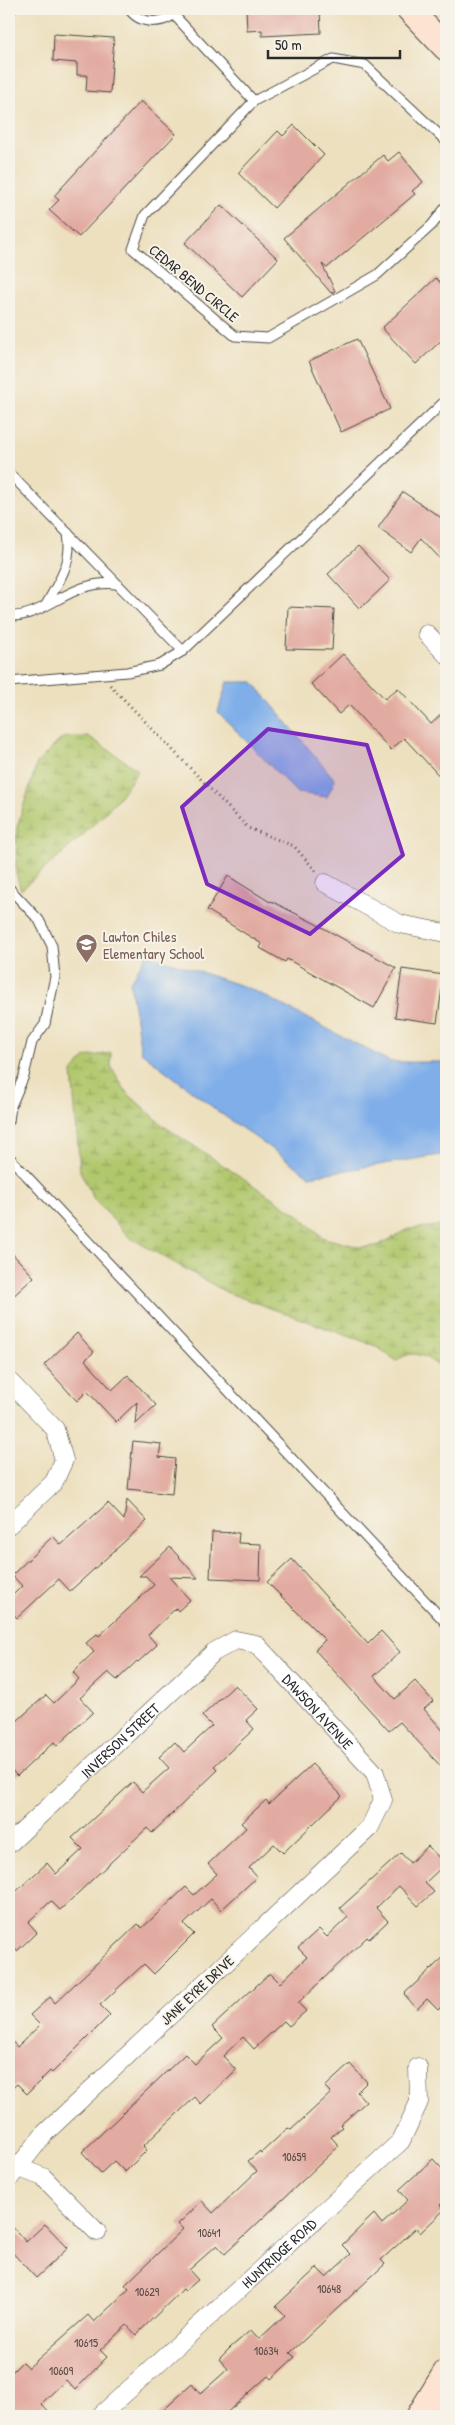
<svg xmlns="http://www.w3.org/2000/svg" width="455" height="2425" viewBox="0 0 455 2425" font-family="'Patrick Hand',sans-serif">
<defs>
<pattern id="wetland-marsh" width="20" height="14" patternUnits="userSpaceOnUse" patternTransform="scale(1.25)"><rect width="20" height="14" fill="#b0c76c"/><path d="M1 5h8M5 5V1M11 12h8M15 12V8" fill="none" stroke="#8fa259"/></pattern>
</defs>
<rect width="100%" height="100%" fill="#f7f3e8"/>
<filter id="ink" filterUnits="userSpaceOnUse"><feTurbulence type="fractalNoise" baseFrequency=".02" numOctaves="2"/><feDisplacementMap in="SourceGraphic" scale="10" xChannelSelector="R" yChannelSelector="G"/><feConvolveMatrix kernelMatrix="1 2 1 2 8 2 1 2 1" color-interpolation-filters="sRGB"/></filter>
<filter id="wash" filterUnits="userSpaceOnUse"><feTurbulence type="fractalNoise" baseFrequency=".0096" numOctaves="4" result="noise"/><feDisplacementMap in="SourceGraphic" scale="20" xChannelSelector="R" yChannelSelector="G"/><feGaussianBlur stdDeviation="1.12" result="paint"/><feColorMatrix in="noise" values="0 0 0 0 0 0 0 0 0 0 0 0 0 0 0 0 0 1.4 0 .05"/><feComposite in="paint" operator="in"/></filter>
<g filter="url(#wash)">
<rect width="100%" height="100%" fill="#ede0bf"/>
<g fill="url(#wetland-marsh)" stroke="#6e794c">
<path d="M88,736L138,770C110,817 61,853 21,890L16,873L17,827L37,763L62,738Z"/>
<path d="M111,1053V1067L127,1093L165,1127L297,1214L324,1238L359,1247L377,1246L409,1229L446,1225V1372C431,1360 415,1345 397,1361L376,1346L226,1292L129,1237L94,1199L80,1171L72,1072L86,1057Z"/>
</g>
<g fill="#7faee9" stroke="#556c8a">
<polygon points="227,682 253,682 335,780 327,797 297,793 218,712"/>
<polygon points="147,954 251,989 391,1062 446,1062 446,1154 310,1176 223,1115 141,1052 130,982"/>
</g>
<g id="blocks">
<g fill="#e2aba1">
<polygon points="246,9 320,9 321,33 262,36 262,30 247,31"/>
<polygon points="54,34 114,38 110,93 86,91 87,75 77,75 77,63 53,61"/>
<polygon points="141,101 176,134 79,237 49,210 59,200 54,196"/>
<polygon points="294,125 324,155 274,208 238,173 278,131 283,136"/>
<polygon points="399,152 423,182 412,191 415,194 327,268 322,264 335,291 331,293 284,238 383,155 388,161"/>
<polygon points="221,205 278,259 242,297 185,243"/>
<polygon points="436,278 446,289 446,336 416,364 382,328"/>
<polygon points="357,339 390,409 341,432 309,361"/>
<polygon points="403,492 446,521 446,565 421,538 411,552 378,528"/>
<polygon points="358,546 390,580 360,609 328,574"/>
<polygon points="288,607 334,609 332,650 286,649"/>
<polygon points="343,654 385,699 398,688 431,724 446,710 446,783 404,738 391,750 349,705 339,714 311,684"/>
<polygon points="228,876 270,902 271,901 316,924 396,968 374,1008 287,959 285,962 260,948 262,944 207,910"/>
<polygon points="402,969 444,975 437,1023 395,1017"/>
<polygon points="9,1250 34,1277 9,1300"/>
<polygon points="77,1333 94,1352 85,1360 112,1390 128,1375 156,1405 135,1425 137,1402 116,1422 87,1391 77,1401 44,1365"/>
<polygon points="133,1441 161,1444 159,1457 175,1459 172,1494 128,1489"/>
<polygon points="127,1500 147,1521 70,1591 59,1579 17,1618 9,1609 9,1599 22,1586 12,1575 53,1536 61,1545 108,1503 124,1520"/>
<polygon points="212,1532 239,1533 238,1543 261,1544 260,1580 210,1578"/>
<polygon points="170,1547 198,1578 169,1577 190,1600 178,1611 176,1608 148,1635 157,1645 138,1662 137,1661 117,1680 108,1672 80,1698 93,1712 57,1746 54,1742 17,1776 9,1767 9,1728 46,1695 54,1703 79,1679 73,1672 94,1652 86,1643 97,1634 99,1636 154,1585 146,1576 139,1576"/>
<polygon points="292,1559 368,1644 381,1631 400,1652 374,1676 395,1699 415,1681 433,1701 424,1709 446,1734 446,1772 400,1722 389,1731 315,1650 325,1640 267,1582"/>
<polygon points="235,1685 258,1709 246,1720 254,1729 214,1766 218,1770 152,1833 147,1828 60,1910 51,1901 28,1922 37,1932 17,1951 9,1942 9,1898 47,1863 56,1874 83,1849 72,1838 133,1782 142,1792 169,1768 159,1757 175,1742 184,1752 212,1726 202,1716"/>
<polygon points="312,1764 342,1796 283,1853 274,1844 249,1868 257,1877 221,1910 211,1899 184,1924 194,1934 154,1974 144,1964 100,2005 110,2015 52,2073 50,2071 27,2094 17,2084 9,2091 9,2038 17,2047 40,2025 30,2015 50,1997 55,2003 138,1924 142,1928 186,1887 194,1895 217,1874 208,1864 246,1828 241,1823 266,1800 269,1804"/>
<polygon points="428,1846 445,1864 425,1883 434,1892 418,1906 399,1886 376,1908 388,1921 369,1939 367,1937 298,2003 306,2011 289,2026 284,2021 254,2049 243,2037 223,2056 236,2070 201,2104 195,2097 143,2146 147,2150 125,2172 114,2161 101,2173 82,2152 185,2054 195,2064 223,2038 212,2027 270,1973 280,1983 307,1957 298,1948 319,1929 327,1937 348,1917 340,1908 401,1853 410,1863"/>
<polygon points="446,1955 446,2002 438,2010 427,1999 417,2009 404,1994"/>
<polygon points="350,2064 367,2082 357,2092 366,2102 340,2125 342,2127 331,2137 339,2146 225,2254 217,2245 189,2270 198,2280 185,2291 183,2289 136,2335 127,2325 100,2350 107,2357 75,2390 66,2380 41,2404 52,2416 9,2416 9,2375 22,2362 28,2368 88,2315 94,2322 129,2289 125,2285 183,2229 178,2224 202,2201 213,2213 257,2171 248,2161 260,2151 261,2153 288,2128 291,2130 331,2093 325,2087"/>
<polygon points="433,2159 446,2173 446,2200 440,2205 444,2210 420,2233 416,2228 381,2260 385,2264 290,2353 295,2357 271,2379 268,2376 223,2416 157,2416 192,2384 200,2394 228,2369 219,2359 231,2347 251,2330 259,2339 285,2315 276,2306 291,2292 317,2268 326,2277 351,2254 342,2245 374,2214 382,2224 408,2200 399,2190"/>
<polygon points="9,2223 26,2242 45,2224 68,2248 36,2278 9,2249"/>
</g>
</g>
</g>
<g filter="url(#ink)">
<use href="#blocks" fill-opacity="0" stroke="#484641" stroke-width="1"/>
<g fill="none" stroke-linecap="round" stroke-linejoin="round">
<defs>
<g id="lane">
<path d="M129,9C141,26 166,25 179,9"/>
<polyline points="9,12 12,9"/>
<polyline points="174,15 254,101"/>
<polyline points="446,141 365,65 333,59 254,101 145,215 133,249 235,336 268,338 377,275 432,225 446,207"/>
<polyline points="9,473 183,651"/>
<path d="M46,605C60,579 73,563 68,533"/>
<path d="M9,616C46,618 71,578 117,584"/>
<polyline points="9,682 127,672 160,665 183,651 446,400"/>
<polyline points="9,888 39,920 52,946 55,977 45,1024 32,1042 24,1076 11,1106 9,1121"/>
<polyline points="9,1157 446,1623"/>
</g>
<g id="street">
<polyline points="427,634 446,654"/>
<polyline points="325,883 400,924 446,933"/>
<polyline points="9,1381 55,1429 64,1460 54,1482 9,1525"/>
<path id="s1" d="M9,1844L214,1652L236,1640L256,1644L375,1773L383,1800L370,1827L45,2133L9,2179"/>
<polyline points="9,2164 43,2177 97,2232"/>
<path id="s2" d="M100,2416L401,2141L419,2102L418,2067"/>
</g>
<g id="secondary">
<polyline points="409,9 446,48"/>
<polyline points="419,2416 446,2372"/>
</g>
</defs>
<use href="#lane" stroke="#484641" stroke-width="11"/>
<use href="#street" stroke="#484641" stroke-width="19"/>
<use href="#secondary" stroke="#484641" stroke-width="27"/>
<polyline stroke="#484641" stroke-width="3" stroke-dasharray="1 4" stroke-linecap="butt" points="110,685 248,828 294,846 316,871"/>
<use href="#lane" stroke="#fff" stroke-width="9"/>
<use href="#street" stroke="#fff" stroke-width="18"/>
<use href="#secondary" stroke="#fde3d1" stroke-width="25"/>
</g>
</g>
<path fill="#7b2cbf" fill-opacity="0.2" stroke="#7b2cbf" stroke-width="4" stroke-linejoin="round" d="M268,729L367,745L403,855L310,934L207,884L182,807Z"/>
<defs>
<symbol id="school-pin" viewBox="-11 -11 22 30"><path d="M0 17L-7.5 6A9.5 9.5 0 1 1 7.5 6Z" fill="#8d6e63" stroke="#f7f3e8"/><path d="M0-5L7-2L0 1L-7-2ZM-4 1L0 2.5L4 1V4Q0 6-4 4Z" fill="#fff"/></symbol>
</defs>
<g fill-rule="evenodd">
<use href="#school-pin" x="74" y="932" width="25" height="34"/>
</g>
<g text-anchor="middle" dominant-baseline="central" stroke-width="4" stroke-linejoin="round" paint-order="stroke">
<g font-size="12" fill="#594b48">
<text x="294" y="2156">10659</text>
<text x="209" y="2232">10641</text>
<text x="329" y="2288">10648</text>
<text x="147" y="2291">10629</text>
<text x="86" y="2342">10615</text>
<text x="266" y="2350">10634</text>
<text x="61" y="2370">10609</text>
</g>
<g font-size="15" fill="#2b2b2b" stroke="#f7f3e8">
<text transform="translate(194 283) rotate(40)">CEDAR BEND CIRCLE</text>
<text stroke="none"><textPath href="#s1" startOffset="418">DAWSON AVENUE</textPath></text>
<text stroke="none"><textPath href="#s1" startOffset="152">INVERSON STREET</textPath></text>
<text transform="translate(197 1990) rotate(-43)">JANE EYRE DRIVE</text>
<text stroke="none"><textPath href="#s2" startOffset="242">HUNTRIDGE ROAD</textPath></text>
</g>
<g font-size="15" fill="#785e54" stroke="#f7f3e8" text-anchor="start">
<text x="103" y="936">Lawton Chiles<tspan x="103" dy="17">Elementary School</tspan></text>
</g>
</g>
<rect width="455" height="2425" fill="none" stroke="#f7f3e8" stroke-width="30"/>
<path d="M268 50v8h132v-8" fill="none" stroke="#2b2b2b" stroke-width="2.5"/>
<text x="275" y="50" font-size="15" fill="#2b2b2b" stroke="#f7f3e8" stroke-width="4" paint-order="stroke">50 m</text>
</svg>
